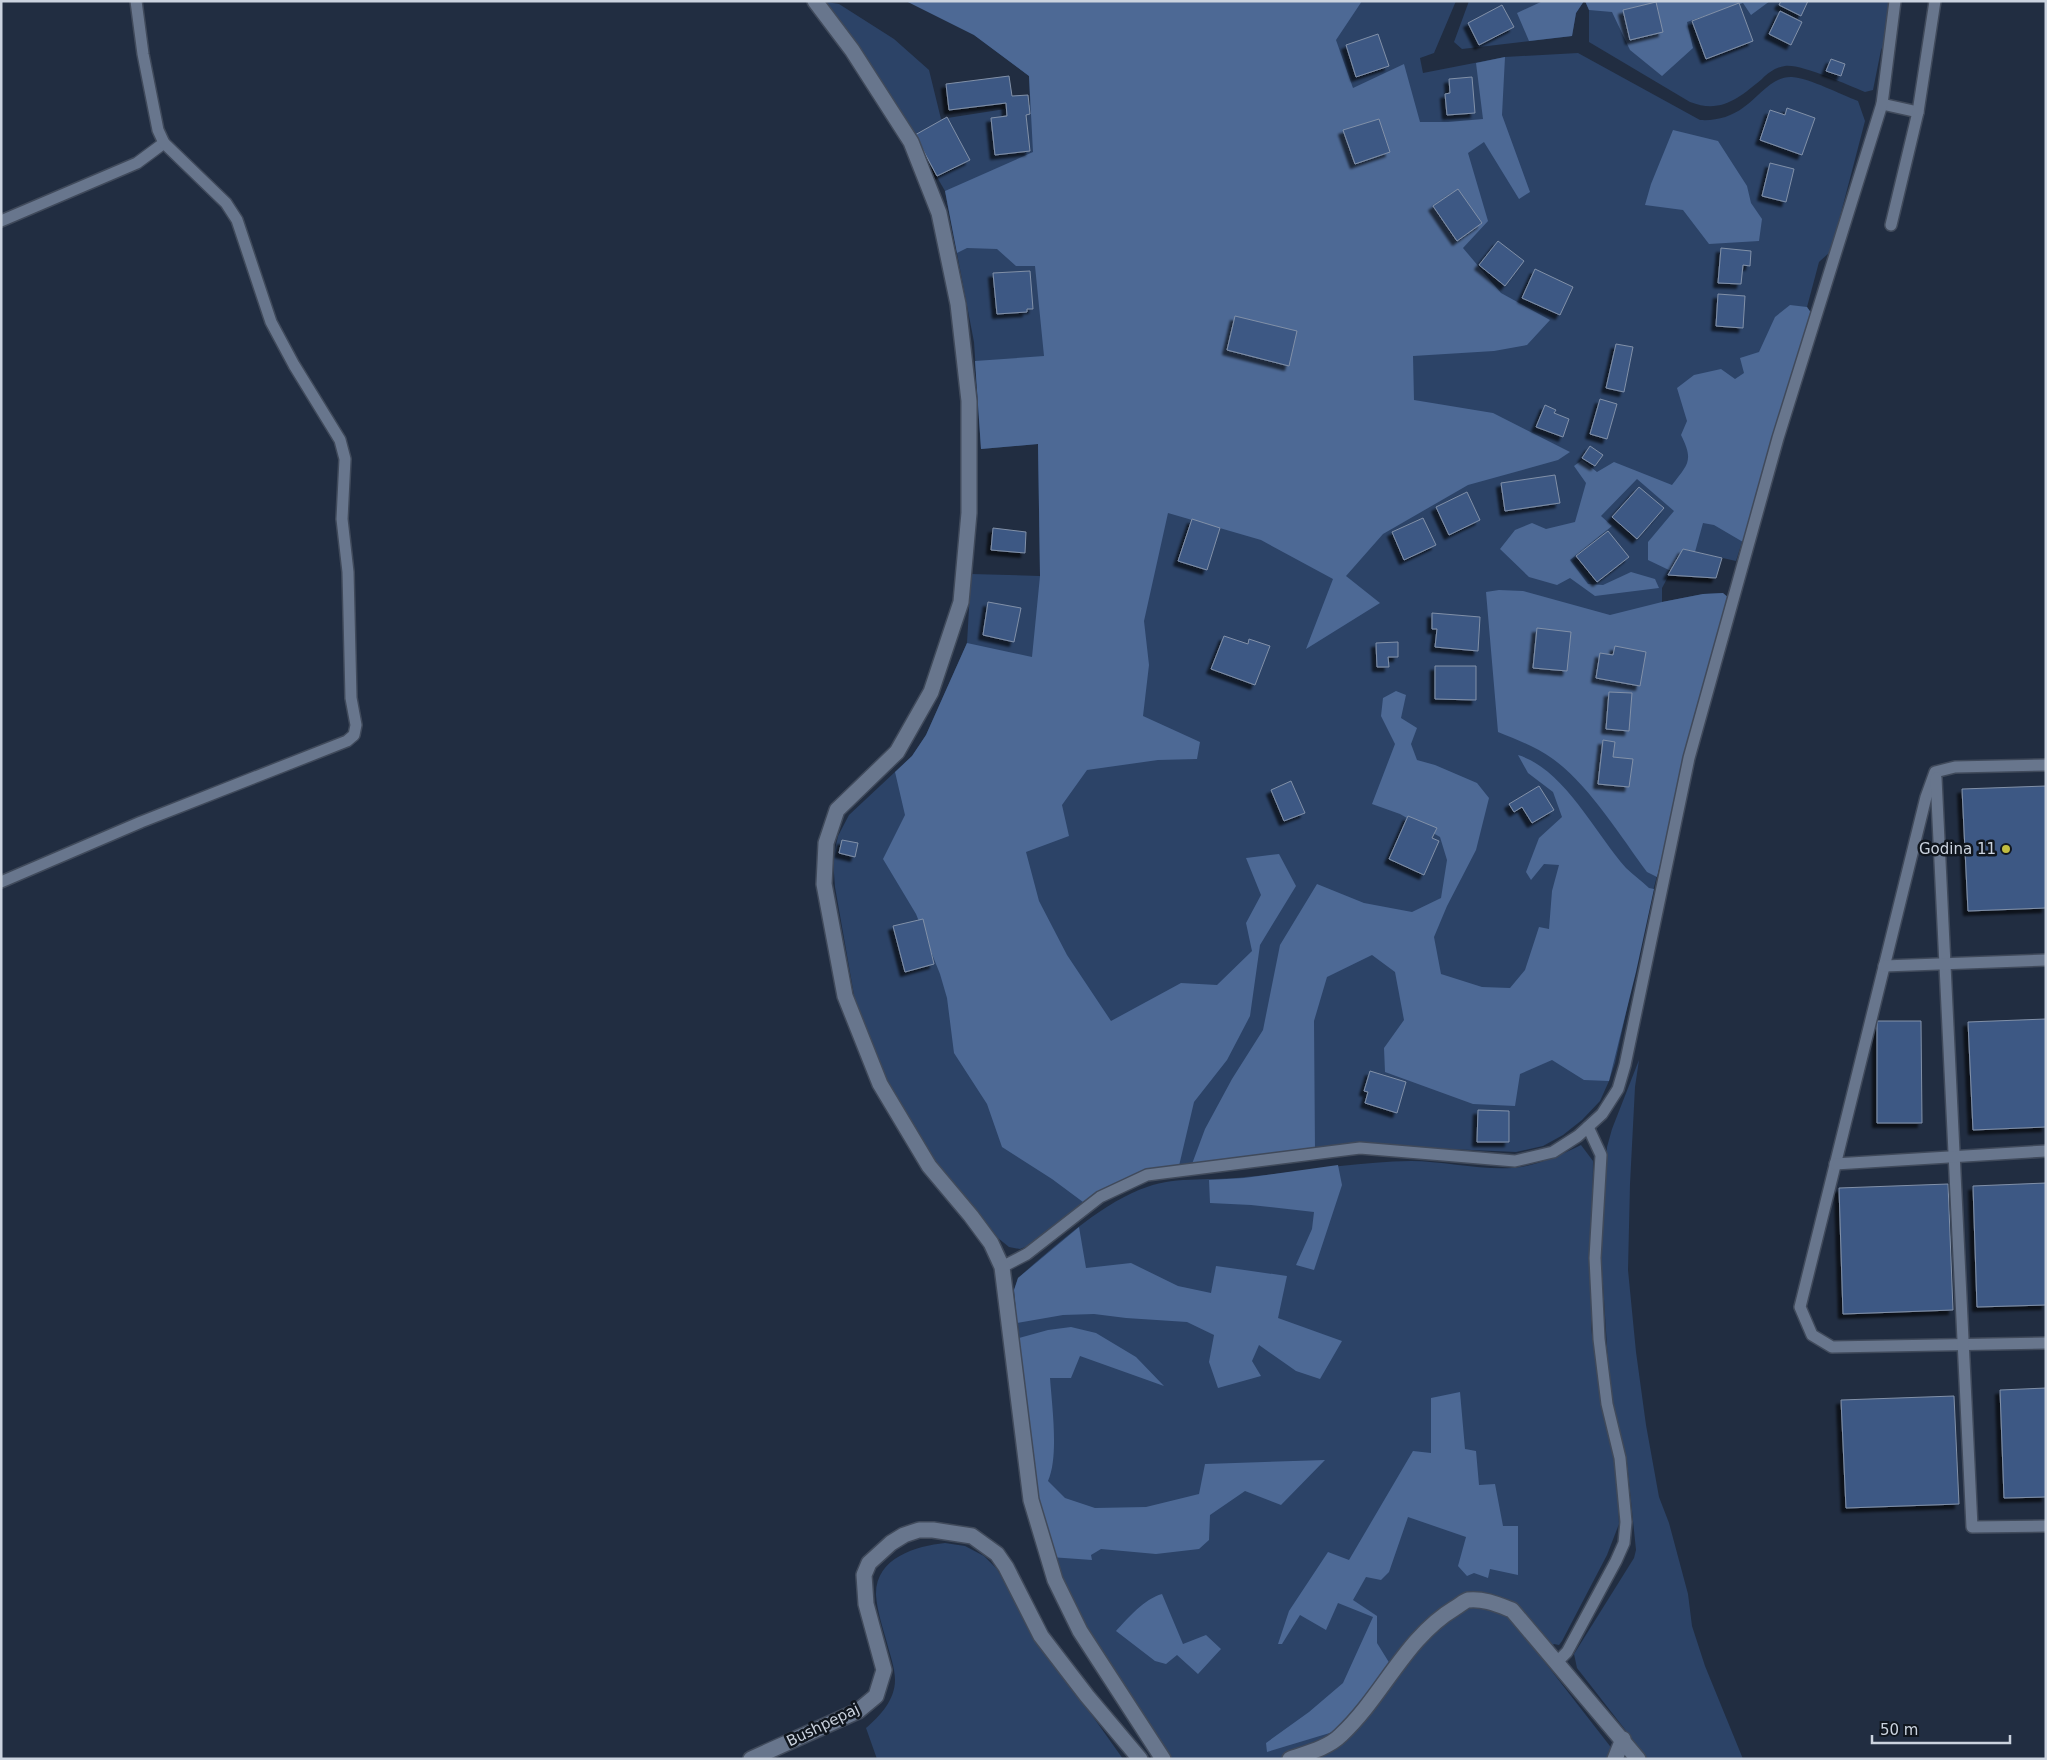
<svg xmlns="http://www.w3.org/2000/svg" width="2047" height="1760" viewBox="0 0 2047 1760" font-family="'DejaVu Sans',sans-serif">
<defs>
<filter id="shadow"><feDropShadow dx="-4.5" dy="4.5" stdDeviation="1" flood-color="#0009"/></filter>
</defs>
<rect width="100%" height="100%" fill="#212d41"/>
<g fill="#2c4367">
<path d="M821,1L839,4L894,39L929,70L941,119L1030,105L1029,76L974,35L906,1H1456L1434,53L1420,58L1423,73L1505,57L1578,53L1700,120C1716,121 1731,117 1744,107C1759,97 1772,76 1792,77C1812,79 1839,94 1858,101L1865,121L1831,251L1819,262L1807,307L1814,317L1736,561L1683,549L1662,588V602L1703,594L1723,593L1717,641L1650,903L1615,1063L1609,1081L1600,1101L1582,1120L1563,1135L1543,1146L1516,1152L1361,1145L1117,1184L1083,1202L1033,1244L1020,1249L1009,1247L998,1238L942,1171L907,1117L877,1063L857,1012L835,887L833,859L838,836L849,815L912,756L926,735L967,643L971,574L1040,576L1038,444L981,449L974,342L945,191L902,116Z"/>
<polygon points="1469,1 1584,1 1576,13 1572,36 1462,49 1454,42"/>
<path d="M1585,1H1889L1893,6L1888,35L1881,50L1873,90L1865,92C1847,85 1802,64 1785,66C1776,67 1768,73 1762,79C1739,98 1721,114 1690,102L1589,42V10Z"/>
<polygon points="1639,1060 1635,1087 1630,1184 1628,1270 1636,1352 1646,1425 1659,1497 1669,1523 1688,1594 1692,1626 1705,1666 1743,1759 1648,1759 1577,1668 1574,1654 1634,1558 1636,1550 1627,1462 1610,1393 1601,1253 1607,1147 1612,1129"/>
<path d="M1581,1145L1593,1161L1591,1328L1602,1404L1616,1456L1619,1524L1607,1555L1562,1641L1559,1645L1554,1644L1540,1656L1620,1759H1171L1156,1741L1091,1638L1056,1575L1021,1351L1014,1290L1018,1278C1052,1248 1104,1201 1147,1187C1178,1176 1213,1181 1245,1177C1301,1172 1355,1162 1411,1161C1445,1161 1489,1172 1521,1167C1542,1163 1561,1155 1581,1145Z"/>
<path d="M945,1543L965,1546L984,1556L997,1569L1030,1628L1123,1759H877L866,1728C880,1716 895,1700 895,1680C895,1668 890,1655 887,1643C883,1628 877,1611 876,1595C875,1558 916,1546 945,1543Z"/>
</g>
<g fill="#4d6995">
<polygon points="906,1 1362,1 1336,40 1353,88 1404,64 1420,122 1448,122 1483,119 1476,63 1505,57 1502,115 1530,192 1519,199 1484,142 1468,153 1488,221 1463,248 1501,293 1550,320 1527,345 1494,351 1413,356 1414,400 1493,413 1570,452 1558,460 1468,485 1383,534 1346,576 1380,603 1306,649 1333,579 1261,540 1168,513 1144,621 1149,665 1143,716 1200,742 1197,759 1158,760 1087,770 1062,805 1069,836 1026,852 1039,901 1067,955 1111,1021 1181,983 1217,985 1252,951 1246,923 1261,895 1246,858 1279,854 1296,886 1260,945 1250,1016 1227,1060 1194,1102 1179,1166 1117,1184 1083,1202 1052,1179 1002,1147 987,1104 954,1053 947,998 940,974 916,914 883,859 905,815 895,772 912,756 926,735 967,643 1032,657 1040,576 1038,444 981,449 975,361 1044,356 1035,266 1016,266 997,249 967,248 957,253 945,191 1033,152 1029,76 974,35"/>
<polygon points="1543,1 1584,1 1576,13 1572,36 1529,41 1517,13"/>
<polygon points="1585,1 1770,1 1751,15 1743,3 1687,22 1693,48 1662,76 1630,50 1612,12 1589,10"/>
<polygon points="1673,130 1718,141 1747,186 1751,203 1762,219 1759,241 1709,244 1683,210 1645,205 1651,184"/>
<path d="M1790,305L1807,307L1814,317L1743,542L1714,525L1703,523L1695,552L1683,549L1671,571L1648,560V542L1674,511L1637,479L1601,516L1612,526L1570,560L1588,584L1603,585L1631,572L1655,579L1659,588L1595,596L1570,578L1557,585L1529,577L1500,549L1515,530L1532,523L1546,529L1575,522L1586,483L1574,466L1582,460L1597,472L1614,462L1672,485C1688,464 1694,461 1681,435L1687,421L1677,388L1694,375L1721,369L1735,379L1744,373L1740,358L1759,352L1775,317Z"/>
<path d="M1499,590L1523,591L1610,615L1662,602L1703,594L1723,593L1729,598L1657,877L1647,872C1621,837 1589,785 1553,759C1536,747 1518,740 1498,732L1486,592Z"/>
<path d="M1396,691L1406,695L1401,718L1417,728L1411,744L1417,760L1435,765L1477,783L1489,798L1476,850L1447,906L1434,937L1441,974L1482,987L1510,988L1525,970L1539,927L1549,929L1552,891L1559,865L1544,864L1531,880L1526,872L1539,838L1562,817L1553,792L1528,773L1518,755C1564,769 1595,833 1626,868C1633,875 1642,881 1649,888L1654,889L1636,972L1609,1081L1584,1080L1552,1060L1520,1074L1515,1106L1473,1104L1385,1072L1384,1048L1404,1020L1395,972L1372,955L1327,977L1314,1021L1315,1151L1192,1164L1205,1129L1232,1079L1263,1030L1280,945L1317,884L1364,903L1412,912L1441,898L1447,860L1440,837L1400,814L1372,804L1395,744L1381,716L1383,698Z"/>
<polygon points="1338,1165 1342,1185 1314,1270 1296,1265 1312,1229 1314,1212 1251,1205 1210,1203 1209,1180 1244,1178"/>
<polygon points="1079,1227 1086,1268 1131,1263 1178,1286 1211,1293 1216,1266 1287,1276 1278,1318 1342,1341 1320,1379 1296,1371 1259,1345 1252,1361 1261,1376 1218,1388 1209,1362 1214,1335 1187,1322 1126,1318 1094,1314 1063,1315 1017,1323 1014,1290 1018,1278"/>
<path d="M1071,1327L1096,1333L1136,1357L1164,1386L1080,1356L1071,1378H1050C1052,1406 1059,1457 1048,1481L1065,1498L1095,1508L1146,1507L1199,1494L1205,1464L1325,1460L1281,1505L1245,1491L1210,1515L1209,1540L1199,1549L1156,1554L1101,1549L1091,1555L1092,1560L1050,1557L1031,1493L1019,1338L1048,1330Z"/>
<polygon points="1460,1392 1465,1449 1476,1451 1479,1485 1495,1484 1503,1526 1518,1526 1518,1575 1490,1569 1488,1578 1474,1573 1467,1576 1458,1566 1466,1537 1408,1517 1389,1572 1381,1580 1366,1577 1353,1600 1377,1616 1377,1643 1390,1664 1365,1698 1333,1732 1267,1752 1266,1743 1309,1712 1343,1683 1373,1617 1338,1603 1326,1630 1300,1615 1282,1644 1278,1644 1289,1611 1328,1552 1349,1560 1413,1451 1431,1453 1431,1398"/>
<path d="M1162,1594L1183,1644L1206,1635L1221,1649L1198,1674L1177,1655L1166,1664L1155,1661L1116,1631C1128,1618 1144,1599 1162,1594Z"/>
</g>
<g fill="#3e5984" stroke="#8190a8" filter="url(#shadow)">
<polygon points="1781,1 1808,1 1801,16 1779,5"/>
<polygon points="1656,2 1663,32 1630,40 1623,10"/>
<polygon points="1739,3 1753,41 1706,59 1692,21"/>
<polygon points="1502,5 1514,27 1479,45 1468,23"/>
<polygon points="1780,11 1802,22 1791,45 1769,34"/>
<polygon points="1378,34 1389,66 1356,77 1346,45"/>
<polygon points="1831,59 1845,64 1841,76 1826,71"/>
<polygon points="1009,76 1012,96 1028,95 1030,114 1026,115 1030,151 995,155 991,118 1007,116 1006,103 949,110 946,84"/>
<polygon points="1472,77 1475,113 1447,115 1445,94 1450,93 1449,79"/>
<polygon points="1787,108 1815,118 1802,155 1760,140 1770,110 1785,115"/>
<polygon points="947,117 970,160 937,176 915,135"/>
<polygon points="1379,119 1390,152 1355,164 1343,130"/>
<polygon points="1770,163 1794,169 1786,202 1762,196"/>
<polygon points="1458,189 1482,223 1457,241 1433,206"/>
<polygon points="1498,241 1524,261 1505,286 1479,265"/>
<polygon points="1721,248 1751,251 1750,266 1743,265 1741,284 1718,283"/>
<polygon points="1535,269 1573,287 1560,315 1522,298"/>
<polygon points="1030,271 1033,309 1027,309 1027,312 997,314 993,273"/>
<polygon points="1718,294 1745,296 1743,328 1716,326"/>
<polygon points="1235,316 1297,331 1289,366 1227,350"/>
<polygon points="1616,344 1633,347 1624,392 1606,388"/>
<polygon points="1600,399 1617,404 1607,439 1590,434"/>
<polygon points="1545,405 1556,410 1554,413 1569,419 1563,437 1536,427"/>
<polygon points="1590,446 1603,455 1595,466 1582,458"/>
<polygon points="1555,475 1560,503 1505,511 1501,483"/>
<polygon points="1639,487 1664,508 1637,539 1612,517"/>
<polygon points="1467,492 1480,520 1449,535 1436,507"/>
<polygon points="1423,518 1436,545 1404,560 1392,532"/>
<polygon points="1192,519 1220,528 1207,570 1178,561"/>
<polygon points="993,528 1026,532 1025,553 991,550"/>
<polygon points="1608,531 1629,557 1597,582 1576,556"/>
<polygon points="1683,549 1722,558 1716,578 1668,575"/>
<polygon points="988,602 1021,608 1014,642 983,635"/>
<polygon points="1432,613 1480,617 1478,651 1435,647 1437,629 1432,629"/>
<polygon points="1537,628 1571,632 1567,671 1533,668"/>
<polygon points="1224,636 1248,644 1249,639 1270,646 1255,685 1211,669"/>
<polygon points="1398,642 1398,657 1388,657 1389,667 1377,667 1376,643"/>
<polygon points="1615,646 1646,652 1640,686 1596,678 1600,653 1613,655"/>
<polygon points="1435,666 1476,666 1476,700 1435,699"/>
<polygon points="1609,692 1632,693 1629,731 1606,729"/>
<polygon points="1603,740 1615,742 1613,757 1633,759 1629,787 1598,784"/>
<polygon points="1291,781 1305,813 1284,821 1271,790"/>
<polygon points="1539,786 1554,810 1532,823 1522,807 1514,812 1509,804"/>
<polygon points="2046,786 2046,908 1968,911 1962,789"/>
<polygon points="1408,816 1437,828 1432,838 1439,841 1424,875 1389,859"/>
<polygon points="842,840 858,843 855,857 839,853"/>
<polygon points="923,919 934,964 905,972 893,926"/>
<polygon points="2046,1019 2046,1127 1973,1130 1968,1022"/>
<polygon points="1877,1021 1921,1021 1922,1123 1877,1123"/>
<polygon points="1370,1071 1406,1082 1397,1113 1365,1103 1368,1092 1364,1091"/>
<polygon points="1478,1110 1509,1111 1509,1142 1477,1142"/>
<polygon points="2046,1183 2046,1305 1977,1307 1973,1186"/>
<polygon points="1948,1184 1953,1310 1843,1314 1839,1188"/>
<polygon points="2046,1388 2046,1497 2004,1498 2000,1390"/>
<polygon points="1954,1396 1959,1504 1846,1508 1841,1400"/>
</g>
<g fill="none" stroke-linecap="round" stroke-linejoin="round">
<defs>
<g id="lane">
<polyline points="1882,104 1918,112"/>
<polyline points="1,221 137,163 164,143"/>
<polyline points="1891,225 1918,112 1935,1"/>
<polyline points="2046,765 1955,767 1935,772 1926,797 1800,1307 1812,1335 1832,1347 2046,1343"/>
<polyline points="1936,778 1972,1527 2046,1526"/>
<polyline points="1,882 141,822 347,741 354,735 356,725 351,698 348,572 342,519 345,459 340,440 294,365 271,322 237,220 226,203 164,143 158,130 143,54 136,1"/>
<polyline points="1884,966 2046,960"/>
<polyline points="1835,1164 2046,1151"/>
<polyline points="1002,1267 1027,1254 1100,1197 1147,1175 1360,1148 1515,1161 1553,1152 1578,1136 1602,1114 1618,1089 1625,1065 1689,758 1778,438 1882,104 1895,1"/>
<polyline points="1557,1662 1567,1652 1616,1561 1624,1543 1626,1522 1620,1458 1607,1404 1599,1339 1595,1258 1601,1155 1588,1127"/>
</g>
<g id="street">
<polyline points="751,1759 858,1711 876,1696 884,1670 866,1604 864,1575 869,1563 891,1543 904,1535 919,1530 933,1530 972,1536 997,1554 1006,1567 1041,1636 1087,1696 1140,1759"/>
<polyline points="1615,1759 1623,1739"/>
</g>
<g id="secondary">
<polyline points="815,1 852,50 911,142 939,213 958,304 969,401 969,513 961,602 931,692 897,752 837,810 826,843 824,884 845,996 880,1084 929,1166 971,1216 991,1243 1002,1267 1031,1500 1055,1580 1080,1631 1163,1759"/>
<path d="M1290,1759C1307,1753 1328,1748 1341,1735C1383,1696 1405,1638 1455,1608C1459,1606 1464,1601 1468,1600C1483,1598 1499,1605 1512,1610L1638,1759"/>
</g>
</defs>
<use href="#lane" stroke="#404a5b" stroke-width="14"/>
<use href="#street" stroke="#404a5b" stroke-width="18"/>
<use href="#secondary" stroke="#404a5b" stroke-width="18"/>
<use href="#lane" stroke="#68768d" stroke-width="11"/>
<use href="#street" stroke="#68768d" stroke-width="15"/>
<use href="#secondary" stroke="#68768d" stroke-width="15"/>
</g>
<circle fill="#c1bd40" stroke="#10161e" stroke-width="2" cx="2006" cy="849" r="5"/>
<g text-anchor="middle" dominant-baseline="central" stroke-width="5" stroke-linejoin="round" paint-order="stroke">
<g font-size="15" fill="#cbd3df" stroke="#10161e" text-anchor="end">
<text x="1996" y="849">Godina 11</text>
</g>
<g font-size="15" fill="#cbd3df" stroke="#10161e">
<text transform="translate(823 1725) rotate(-26)">Bushpepaj</text>
</g>
</g>
<rect width="2047" height="1760" fill="none" stroke="#cbd3df" stroke-width="5"/>
<path d="M1872 1735v8h138v-8" fill="none" stroke="#cbd3df" stroke-width="2.5"/>
<text x="1880" y="1735" font-size="15" fill="#cbd3df" stroke="#10161e" stroke-width="4" paint-order="stroke">50 m</text>
</svg>
